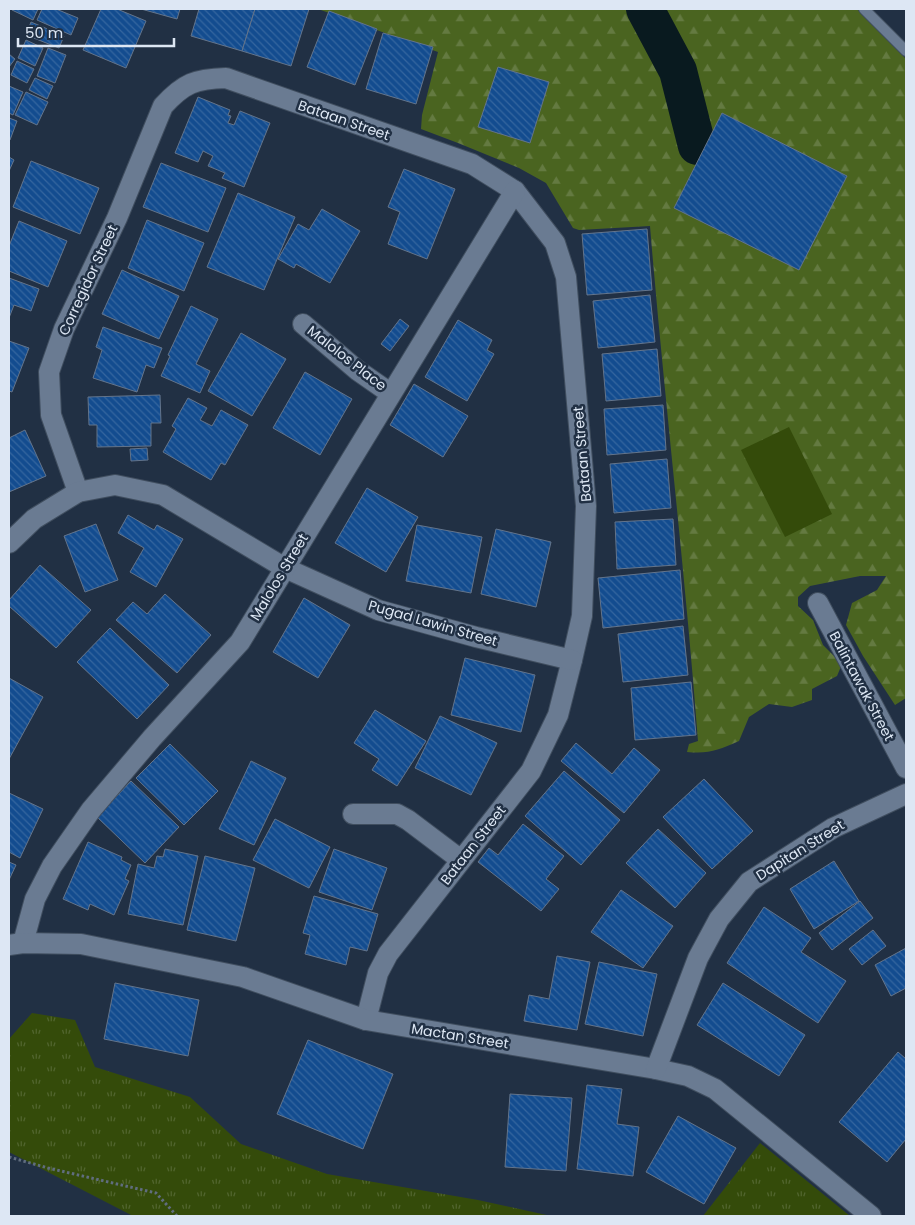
<svg xmlns="http://www.w3.org/2000/svg" width="915" height="1225" viewBox="0 0 915 1225" font-family="Poppins,sans-serif">
<defs>
<pattern id="grass-tufts" width="24" height="20" patternUnits="userSpaceOnUse" patternTransform="scale(1.25)"><rect width="24" height="20" fill="#344b0a"/><path d="M3 7l-1-3M5 7V3M7 7l1-3M15 17l-1-3M17 17v-4M19 17l1-3" fill="none" stroke="#51652e"/></pattern>
<pattern id="forest-firs" width="22" height="20" patternUnits="userSpaceOnUse" patternTransform="scale(1.25)"><rect width="22" height="20" fill="#4a6420"/><path d="M5 1l3.5 6h-7zM16 11l3.5 6h-7z" fill="#647a41"/></pattern>
<pattern id="building-back-hatch" width="6" height="6" patternUnits="userSpaceOnUse" patternTransform="scale(1.25)"><rect width="6" height="6" fill="#134c8f"/><path d="M-1 5l2 2M0 0l6 6M5-1l2 2" fill="none" stroke="#35669f"/></pattern>
</defs>
<rect width="100%" height="100%" fill="#213044"/>
<g fill="url(#grass-tufts)">
<polygon points="32,1013 75,1020 95,1067 190,1097 241,1144 327,1174 478,1200 551,1216 133,1216 9,1152 9,1039"/>
<polygon points="760,1143 850,1216 703,1216"/>
</g>
<path fill="url(#forest-firs)" d="M318,9H857L906,59V698L895,705L863,656L846,625L852,603L877,590L886,576H860L810,586L798,597V606L813,620L823,645L842,664L837,676L812,689V700L792,707L769,704L749,717L739,741C718,750 710,754 687,752L689,744L698,741C685,569 664,397 650,226L579,230L573,228L546,183L519,168L458,143L421,129L422,115L438,52Z"/>
<polygon fill="#344b0a" points="789,427 832,514 785,537 741,450"/>
<g fill="none" stroke-linecap="round" stroke-linejoin="round">
<polyline stroke="#091a1f" stroke-width="38" points="645,9 678,71 697,146"/>
</g>
<g fill="url(#building-back-hatch)" stroke="#63748b">
<polygon points="12,9 38,9 33,20 12,10"/>
<polygon points="42,9 56,9 78,18 71,35 37,20"/>
<polygon points="101,9 117,9 146,21 126,68 83,50"/>
<polygon points="141,9 180,9 177,19"/>
<polygon points="199,9 255,9 242,51 191,36"/>
<polygon points="255,9 309,9 291,66 242,51"/>
<polygon points="329,11 377,29 355,85 307,67"/>
<polygon points="31,22 64,36 59,48 26,35"/>
<polygon points="383,33 433,47 416,104 366,89"/>
<polygon points="26,40 43,48 35,66 18,58"/>
<polygon points="48,48 66,55 55,83 37,76"/>
<polygon points="9,54 15,59 9,67"/>
<polygon points="17,61 34,69 27,83 11,75"/>
<polygon points="498,67 549,82 530,143 478,127"/>
<polygon points="35,78 53,86 47,99 29,90"/>
<polygon points="9,86 23,92 13,115 9,113"/>
<polygon points="26,92 48,102 37,125 15,115"/>
<polygon points="198,97 230,110 228,115 231,116 228,123 234,125 240,111 270,123 244,187 222,178 225,173 208,166 213,156 203,151 198,162 175,153"/>
<polygon points="722,113 847,176 799,270 674,208"/>
<polygon points="9,118 17,121 10,140 9,140"/>
<polygon points="9,157 14,160 9,171"/>
<polygon points="31,161 99,188 80,234 13,207"/>
<polygon points="161,163 226,188 208,232 143,207"/>
<polygon points="404,169 455,189 427,259 388,244 400,212 388,207"/>
<polygon points="238,193 295,217 264,290 207,267"/>
<polygon points="322,209 360,231 330,283 296,264 294,268 278,259 298,224 309,230"/>
<polygon points="147,220 204,243 184,291 128,268"/>
<polygon points="19,221 67,241 48,287 9,271 9,246"/>
<polygon points="647,229 652,290 587,295 582,234"/>
<polygon points="122,270 179,296 159,339 102,314"/>
<polygon points="9,278 39,289 31,311 14,305 9,318"/>
<polygon points="650,295 655,342 598,348 593,301"/>
<polygon points="191,306 218,319 196,364 210,371 200,393 161,376 170,356 168,355"/>
<polygon points="400,319 409,326 390,351 381,344"/>
<polygon points="458,320 492,340 487,350 494,354 467,401 425,377"/>
<polygon points="103,327 162,348 154,368 146,365 137,392 93,378 102,350 96,347"/>
<polygon points="241,333 286,359 252,416 208,391"/>
<polygon points="9,341 29,348 12,392 9,391"/>
<polygon points="657,349 661,396 606,401 602,354"/>
<polygon points="305,372 352,399 320,455 273,428"/>
<polygon points="414,384 468,416 443,457 390,425"/>
<polygon points="160,395 161,423 151,423 151,446 97,447 97,425 89,425 88,397"/>
<polygon points="188,398 207,408 200,420 212,426 221,410 248,425 225,465 221,463 211,480 163,452 176,429 172,426"/>
<polygon points="663,405 666,450 607,455 604,409"/>
<polygon points="25,430 46,476 9,492 9,438"/>
<polygon points="147,448 148,460 131,461 130,449"/>
<polygon points="667,459 671,508 614,513 610,464"/>
<polygon points="367,488 418,517 386,572 335,543"/>
<polygon points="128,515 154,530 157,525 183,539 156,587 130,572 144,548 118,533"/>
<polygon points="673,519 676,565 617,569 615,522"/>
<polygon points="96,524 118,580 85,592 64,536"/>
<polygon points="417,525 482,537 471,593 406,581"/>
<polygon points="496,529 551,542 536,607 481,594"/>
<polygon points="40,565 91,610 56,648 9,606 9,600"/>
<polygon points="680,570 684,619 603,628 598,578"/>
<polygon points="165,594 211,635 177,673 116,620 133,602 147,614"/>
<polygon points="304,598 350,625 318,678 273,652"/>
<polygon points="683,626 688,675 623,682 618,634"/>
<polygon points="110,628 169,685 137,719 77,662"/>
<polygon points="465,658 535,675 521,732 451,715"/>
<polygon points="9,678 43,697 9,759"/>
<polygon points="691,682 696,735 635,740 631,688"/>
<polygon points="375,710 426,741 397,786 372,770 379,759 354,743"/>
<polygon points="440,716 497,743 471,795 415,768"/>
<polygon points="576,743 612,774 634,748 660,770 624,813 561,761"/>
<polygon points="170,744 218,791 184,825 136,778"/>
<polygon points="251,761 286,778 254,845 219,829"/>
<polygon points="564,771 620,820 581,865 525,816"/>
<polygon points="704,779 753,831 712,869 663,817"/>
<polygon points="131,781 179,827 145,863 97,817"/>
<polygon points="9,793 43,809 20,858 9,852"/>
<polygon points="275,819 330,847 309,888 253,860"/>
<polygon points="523,824 564,856 546,879 559,889 541,911 478,862 489,848 498,855"/>
<polygon points="658,829 706,873 675,908 626,863"/>
<polygon points="88,842 122,857 121,860 131,865 125,879 129,881 114,915 90,904 88,910 63,899"/>
<polygon points="165,849 198,856 183,925 128,914 138,864 154,868 157,856 163,857"/>
<polygon points="334,849 387,868 372,910 319,892"/>
<polygon points="205,856 255,868 236,941 187,930"/>
<polygon points="834,861 859,901 814,929 790,889"/>
<polygon points="9,862 16,865 9,880"/>
<polygon points="621,890 673,926 643,968 591,932"/>
<polygon points="314,896 378,914 367,951 350,947 346,965 305,954 310,935 303,933"/>
<polygon points="860,901 873,918 832,950 819,933"/>
<polygon points="764,907 811,938 801,952 846,981 818,1023 727,963"/>
<polygon points="873,930 886,946 862,965 849,949"/>
<polygon points="906,948 906,988 891,996 875,965"/>
<polygon points="557,956 590,962 577,1030 524,1021 529,995 549,999"/>
<polygon points="599,962 657,974 643,1036 585,1024"/>
<polygon points="115,983 199,1000 188,1056 104,1039"/>
<polygon points="723,983 805,1035 779,1076 697,1025"/>
<polygon points="308,1040 393,1074 363,1149 277,1114"/>
<polygon points="898,1052 906,1059 906,1139 887,1162 839,1122"/>
<polygon points="587,1085 622,1089 617,1124 639,1127 633,1176 577,1169"/>
<polygon points="510,1094 572,1098 566,1171 505,1167"/>
<polygon points="678,1116 736,1148 704,1204 646,1172"/>
</g>
<g fill="none" stroke-linecap="round" stroke-linejoin="round">
<defs>
<polyline id="service" points="864,9 906,51"/>
<g id="minor">
<polyline points="303,324 357,370 390,393"/>
<path d="M78,492L51,415L49,372L64,329L117,218L163,106C184,83 195,79 226,78L472,164L515,191L555,243L566,277L586,506L582,616L572,660L558,715L531,771L388,954L378,973L366,1020"/>
<polyline points="9,543 34,519 78,492 115,485 163,495 285,568 378,610 476,637 572,660"/>
<polyline points="818,603 906,768"/>
<polyline points="353,814 397,814 408,820 461,860"/>
<polyline points="23,943 35,899 52,866 91,810 152,738 240,642 515,191"/>
<polyline points="9,945 23,943 81,944 243,977 366,1020 656,1069 688,1076 715,1089 871,1216"/>
<polyline points="656,1069 698,958 719,919 749,882 833,828 906,794"/>
</g>
</defs>
<use href="#service" stroke="#404e5f" stroke-width="12"/>
<use href="#minor" stroke="#404e5f" stroke-width="22"/>
<polyline stroke="#606d7f" stroke-width="3" stroke-dasharray="2.5 2.5" stroke-linecap="butt" points="9,1157 48,1168 156,1193 177,1216"/>
<use href="#service" stroke="#6a7b92" stroke-width="10"/>
<use href="#minor" stroke="#6a7b92" stroke-width="20"/>
</g>
<g text-anchor="middle" dominant-baseline="central" stroke-width="5" stroke-linejoin="round" paint-order="stroke">
<g font-size="14" fill="#dde7f4" stroke="#213044">
<text transform="translate(344 120) rotate(19)">Bataan Street</text>
<text transform="translate(88 280) rotate(-65)">Corregidor Street</text>
<text transform="translate(347 358) rotate(38)">Malolos Place</text>
<text transform="translate(582 454) rotate(-95)">Bataan Street</text>
<text transform="translate(279 577) rotate(-59)">Malolos Street</text>
<text transform="translate(433 623) rotate(16)">Pugad Lawin Street</text>
<text transform="translate(862 686) rotate(62)">Balintawak Street</text>
<text transform="translate(473 845) rotate(-52)">Bataan Street</text>
<text transform="translate(800 850) rotate(-32)">Dapitan Street</text>
<text transform="translate(460 1036) rotate(9)">Mactan Street</text>
</g>
</g>
<rect width="915" height="1225" fill="none" stroke="#dde7f4" stroke-width="20"/>
<path d="M18 38v8h156v-8" fill="none" stroke="#dde7f4" stroke-width="2.5"/>
<text x="25" y="38" font-size="15" fill="#dde7f4" stroke="#213044" stroke-width="4" paint-order="stroke">50 m</text>
</svg>
